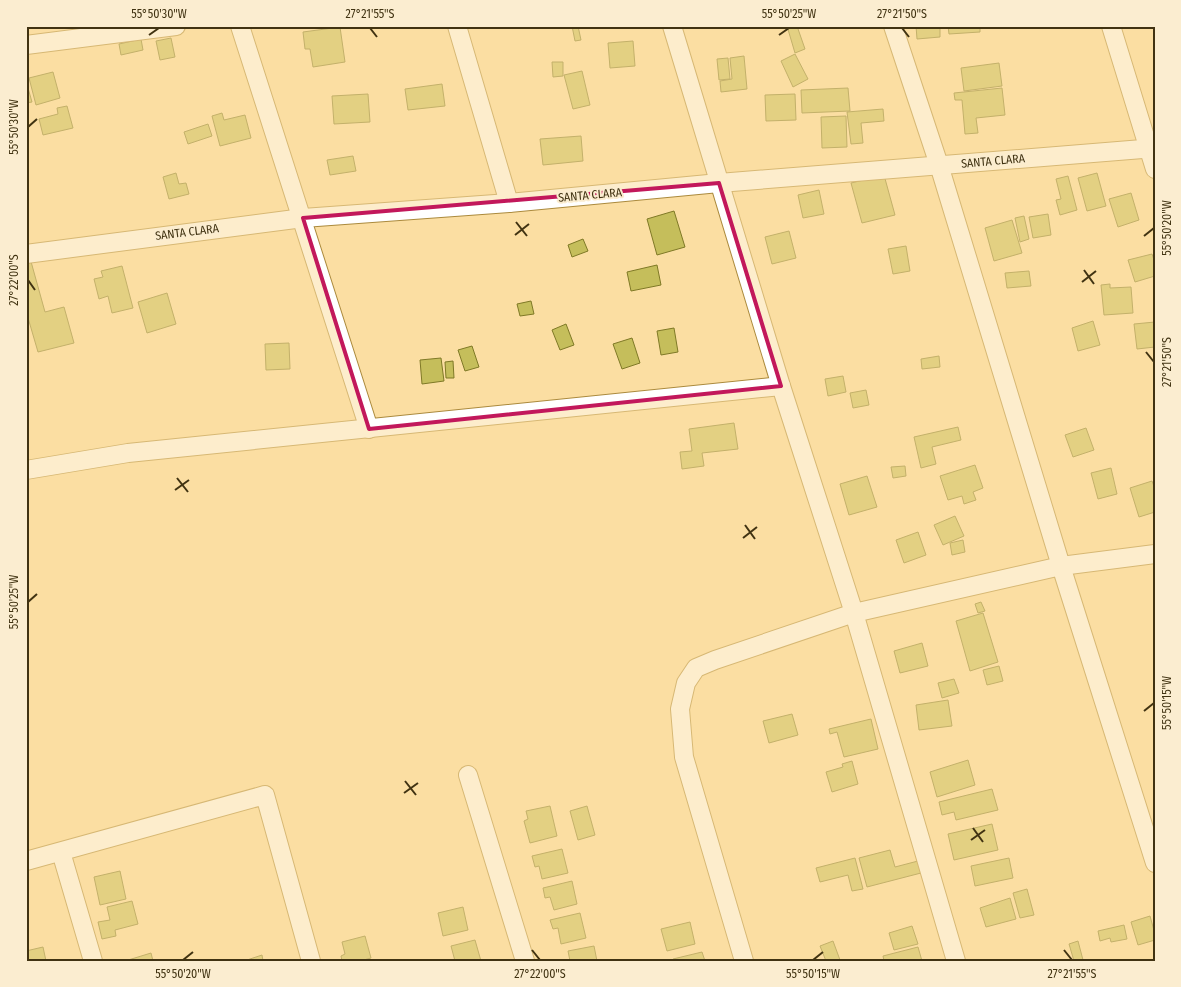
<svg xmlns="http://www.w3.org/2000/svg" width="1181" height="987" viewBox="0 0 1181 987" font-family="'Fira Sans Condensed',sans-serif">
<rect width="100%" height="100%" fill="#fbdea2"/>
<g fill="#c5be5b" stroke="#7f7926">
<polygon points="572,26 578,26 581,40 575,41"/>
<polygon points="787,26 797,26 805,49 795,53"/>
<polygon points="916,26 940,26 940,37 917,39"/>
<polygon points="948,26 980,26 980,32 949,34"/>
<polygon points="340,27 345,62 313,67 310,49 305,49 303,32"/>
<polygon points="171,38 175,57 160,60 156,41"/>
<polygon points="141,39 143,50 121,55 119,44"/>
<polygon points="633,41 635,66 610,68 608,43"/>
<polygon points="795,54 808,79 793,87 781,61"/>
<polygon points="744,56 747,89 721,92 720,81 732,79 730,58"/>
<polygon points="728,58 730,79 719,80 717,59"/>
<polygon points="552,62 563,62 563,76 553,77"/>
<polygon points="999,63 1002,86 964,91 961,68"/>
<polygon points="582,71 590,105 573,109 564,75"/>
<polygon points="53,72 60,98 36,105 29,78"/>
<polygon points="26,81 32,102 26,103"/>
<polygon points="442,84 445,106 408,110 405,89"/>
<polygon points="848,88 850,111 802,113 801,90"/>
<polygon points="1002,88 1005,115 976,118 978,133 965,134 962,100 955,100 954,93"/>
<polygon points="368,94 370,122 334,124 332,96"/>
<polygon points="795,94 796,120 766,121 765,95"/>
<polygon points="67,106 73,128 43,135 39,119 58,114 57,108"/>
<polygon points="883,109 884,121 861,123 863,143 851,144 847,112"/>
<polygon points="222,113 224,120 245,115 251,138 220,146 212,116"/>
<polygon points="846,116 847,147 822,148 821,117"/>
<polygon points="208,124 212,136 188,144 184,132"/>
<polygon points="581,136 583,161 543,165 540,139"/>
<polygon points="353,156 356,171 330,175 327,160"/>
<polygon points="176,173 179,184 186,183 189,194 169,199 163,177"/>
<polygon points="1097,173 1106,206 1087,211 1078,178"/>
<polygon points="884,175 895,215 862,223 851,183"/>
<polygon points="1068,176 1077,210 1060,215 1056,200 1061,199 1056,179"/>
<polygon points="819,190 824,214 803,218 798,195"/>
<polygon points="1131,193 1139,220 1118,227 1109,199"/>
<polygon points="674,211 685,247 657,255 647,219"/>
<polygon points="1048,214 1051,235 1033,238 1029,217"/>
<polygon points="1024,216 1029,239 1020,242 1015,218"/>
<polygon points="1012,220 1022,253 994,261 985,228"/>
<polygon points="789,231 796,258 772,264 765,237"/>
<polygon points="583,239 588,251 572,257 568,245"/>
<polygon points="906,246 910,271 893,274 888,249"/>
<polygon points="1152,254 1155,263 1155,276 1135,282 1128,260"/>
<polygon points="30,258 45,312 64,307 74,343 38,352 26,311 26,259"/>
<polygon points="657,265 661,285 631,291 627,272"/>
<polygon points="122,266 133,308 112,313 108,296 99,299 94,279 103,277 101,271"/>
<polygon points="1029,271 1031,286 1007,288 1005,273"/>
<polygon points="1110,284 1110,288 1131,287 1133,313 1104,315 1101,285"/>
<polygon points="167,293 176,324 147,333 138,302"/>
<polygon points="531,301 534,314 520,316 517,304"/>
<polygon points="1093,321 1100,345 1078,351 1072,328"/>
<polygon points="1155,322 1155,347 1137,349 1134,324"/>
<polygon points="566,324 574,345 560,350 552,330"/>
<polygon points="674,328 678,352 661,355 657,331"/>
<polygon points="632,338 640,363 622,369 613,344"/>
<polygon points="289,343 290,369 266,370 265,344"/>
<polygon points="472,346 479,367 465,371 458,350"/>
<polygon points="939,356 940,367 922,369 921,359"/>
<polygon points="441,358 444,381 422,384 420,360"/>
<polygon points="453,361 454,378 446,378 445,362"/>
<polygon points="843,376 846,392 828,396 825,379"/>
<polygon points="866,390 869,405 853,408 850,393"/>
<polygon points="734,423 738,449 702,453 704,466 682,469 680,452 692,451 689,429"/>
<polygon points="958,427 961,440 932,447 936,464 921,468 914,437"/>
<polygon points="1086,428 1094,450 1073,457 1065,435"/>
<polygon points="975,465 983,488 973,492 976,500 964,504 962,496 948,500 940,476"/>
<polygon points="905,466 906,476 893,478 891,467"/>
<polygon points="1111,468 1117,494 1098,499 1091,473"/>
<polygon points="867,476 877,507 849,515 840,484"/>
<polygon points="1152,481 1155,489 1155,512 1139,517 1130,488"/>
<polygon points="955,516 964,536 943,545 934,525"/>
<polygon points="918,532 926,555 904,563 896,540"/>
<polygon points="963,540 965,552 952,555 950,543"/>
<polygon points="981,602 985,611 978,613 975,604"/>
<polygon points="983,613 998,662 970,671 956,621"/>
<polygon points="922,643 928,666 900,673 894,651"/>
<polygon points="999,666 1003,681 987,685 983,670"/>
<polygon points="954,679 959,693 942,698 938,683"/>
<polygon points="948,700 952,726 919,730 916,705"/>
<polygon points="792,714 798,735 769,743 763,721"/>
<polygon points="871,719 878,749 844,757 837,732 830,734 829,729"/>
<polygon points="968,760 975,785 937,797 930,772"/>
<polygon points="852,761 858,784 832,792 826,772 843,767 842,764"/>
<polygon points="992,789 998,810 956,820 954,812 942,815 939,802"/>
<polygon points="550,806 557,836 530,843 524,821 528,819 526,811"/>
<polygon points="587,806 595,835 578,840 570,811"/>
<polygon points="992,824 998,850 954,860 948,834"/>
<polygon points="562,849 568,873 542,879 539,866 535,867 532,856"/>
<polygon points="890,850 895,867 918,861 921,873 867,887 859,858"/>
<polygon points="855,858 863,889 852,891 848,875 820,882 816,868"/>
<polygon points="1009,858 1013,878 975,886 971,866"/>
<polygon points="120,871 126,899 100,905 94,877"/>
<polygon points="572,881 577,904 554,910 550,897 545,898 543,888"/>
<polygon points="1027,889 1034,915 1020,918 1013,893"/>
<polygon points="1010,898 1016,919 986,927 980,908"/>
<polygon points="132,901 138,924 115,930 116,936 102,939 98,922 110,920 107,907"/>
<polygon points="463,907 468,930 443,936 438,913"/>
<polygon points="580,913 586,938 561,944 558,928 553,929 550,920"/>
<polygon points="1150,916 1155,934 1155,940 1138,945 1131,922"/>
<polygon points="690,922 695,944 667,951 661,929"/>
<polygon points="1124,925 1127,939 1111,942 1110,938 1100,941 1098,931"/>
<polygon points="912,926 918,944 894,950 889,933"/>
<polygon points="365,936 371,958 360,961 342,961 341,956 345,954 342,942"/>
<polygon points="475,940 481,961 455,961 451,946"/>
<polygon points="833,941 840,960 826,961 820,946"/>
<polygon points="1078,941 1083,960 1074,961 1069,944"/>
<polygon points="594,946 597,961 570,961 568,951"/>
<polygon points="43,947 46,961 26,961 26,951"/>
<polygon points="918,947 922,961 884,961 883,956"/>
<polygon points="702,952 705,961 674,961 673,959"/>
<polygon points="151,953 153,961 125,961"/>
<polygon points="262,955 263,961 244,961"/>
</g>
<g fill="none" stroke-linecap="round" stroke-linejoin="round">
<defs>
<g id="minor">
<polyline points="240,26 369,429"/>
<polyline points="457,26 509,203"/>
<polyline points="672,26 781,386 854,613 956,961"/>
<polyline points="893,26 939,165 1061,566 1155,863"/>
<polyline points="1111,26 1155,169"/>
<polyline points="26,45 176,26"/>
<polyline points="26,254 303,218 509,203 719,183 1155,148"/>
<polyline points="26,470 128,453 781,386"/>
<polyline points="468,775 525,961"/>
<polyline points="61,852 93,961"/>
<polyline points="26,861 265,795 311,961"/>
<polyline points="744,961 684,757 680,709 686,683 696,668 715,660 854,613 1061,566 1155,554"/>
</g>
</defs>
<use href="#minor" stroke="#ab8a3d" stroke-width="20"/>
<use href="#minor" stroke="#fff" stroke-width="18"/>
</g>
<path d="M0 0H1181V987H0ZM719,183L781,386L369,429L303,218Z" fill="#fbdea2" fill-opacity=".55" fill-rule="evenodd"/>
<path fill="none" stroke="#c2185b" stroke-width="4" stroke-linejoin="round" d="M719,183L781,386L369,429L303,218Z"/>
<path fill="none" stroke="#413312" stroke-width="2" d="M370,28L377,37M902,28L909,37M149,35L159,28M779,35L789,28M28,127L37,119M516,222L527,236M515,235L529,224M1144,236L1154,228M1084,270L1094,284M28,280L35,290M1082,282L1096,271M1146,352L1154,362M177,478L188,492M175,490L189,480M745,525L755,539M743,538L757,527M28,602L37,594M1144,711L1154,703M405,781L416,795M404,793L418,783M973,828L983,842M971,840L985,830M532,950L540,960M1064,950L1072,960M183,960L193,952M813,960L823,952"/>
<g text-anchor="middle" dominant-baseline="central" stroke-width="4" stroke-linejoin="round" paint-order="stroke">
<g font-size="12" fill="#413312" stroke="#fbedd0">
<text transform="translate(993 161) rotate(-5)">SANTA CLARA</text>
<text transform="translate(590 195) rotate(-5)">SANTA CLARA</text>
<text transform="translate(187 232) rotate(-7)">SANTA CLARA</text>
</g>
</g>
<rect width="1181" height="987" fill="none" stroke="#fbedd0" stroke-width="55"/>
<rect x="28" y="28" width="1126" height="932" fill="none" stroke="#413312" stroke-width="2"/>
<g font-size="12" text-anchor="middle" fill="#413312">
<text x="159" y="18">55°50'30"W</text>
<text x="370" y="18">27°21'55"S</text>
<text x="789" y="18">55°50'25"W</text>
<text x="902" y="18">27°21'50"S</text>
<text transform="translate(14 127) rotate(-90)" y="4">55°50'30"W</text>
<text transform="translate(1167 228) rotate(-90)" y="4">55°50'20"W</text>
<text transform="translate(14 280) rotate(-90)" y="4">27°22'00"S</text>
<text transform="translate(1167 362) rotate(-90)" y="4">27°21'50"S</text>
<text transform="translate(14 602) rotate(-90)" y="4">55°50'25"W</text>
<text transform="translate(1167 703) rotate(-90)" y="4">55°50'15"W</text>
<text x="183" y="978">55°50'20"W</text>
<text x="540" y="978">27°22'00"S</text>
<text x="813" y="978">55°50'15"W</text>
<text x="1072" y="978">27°21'55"S</text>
</g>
</svg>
